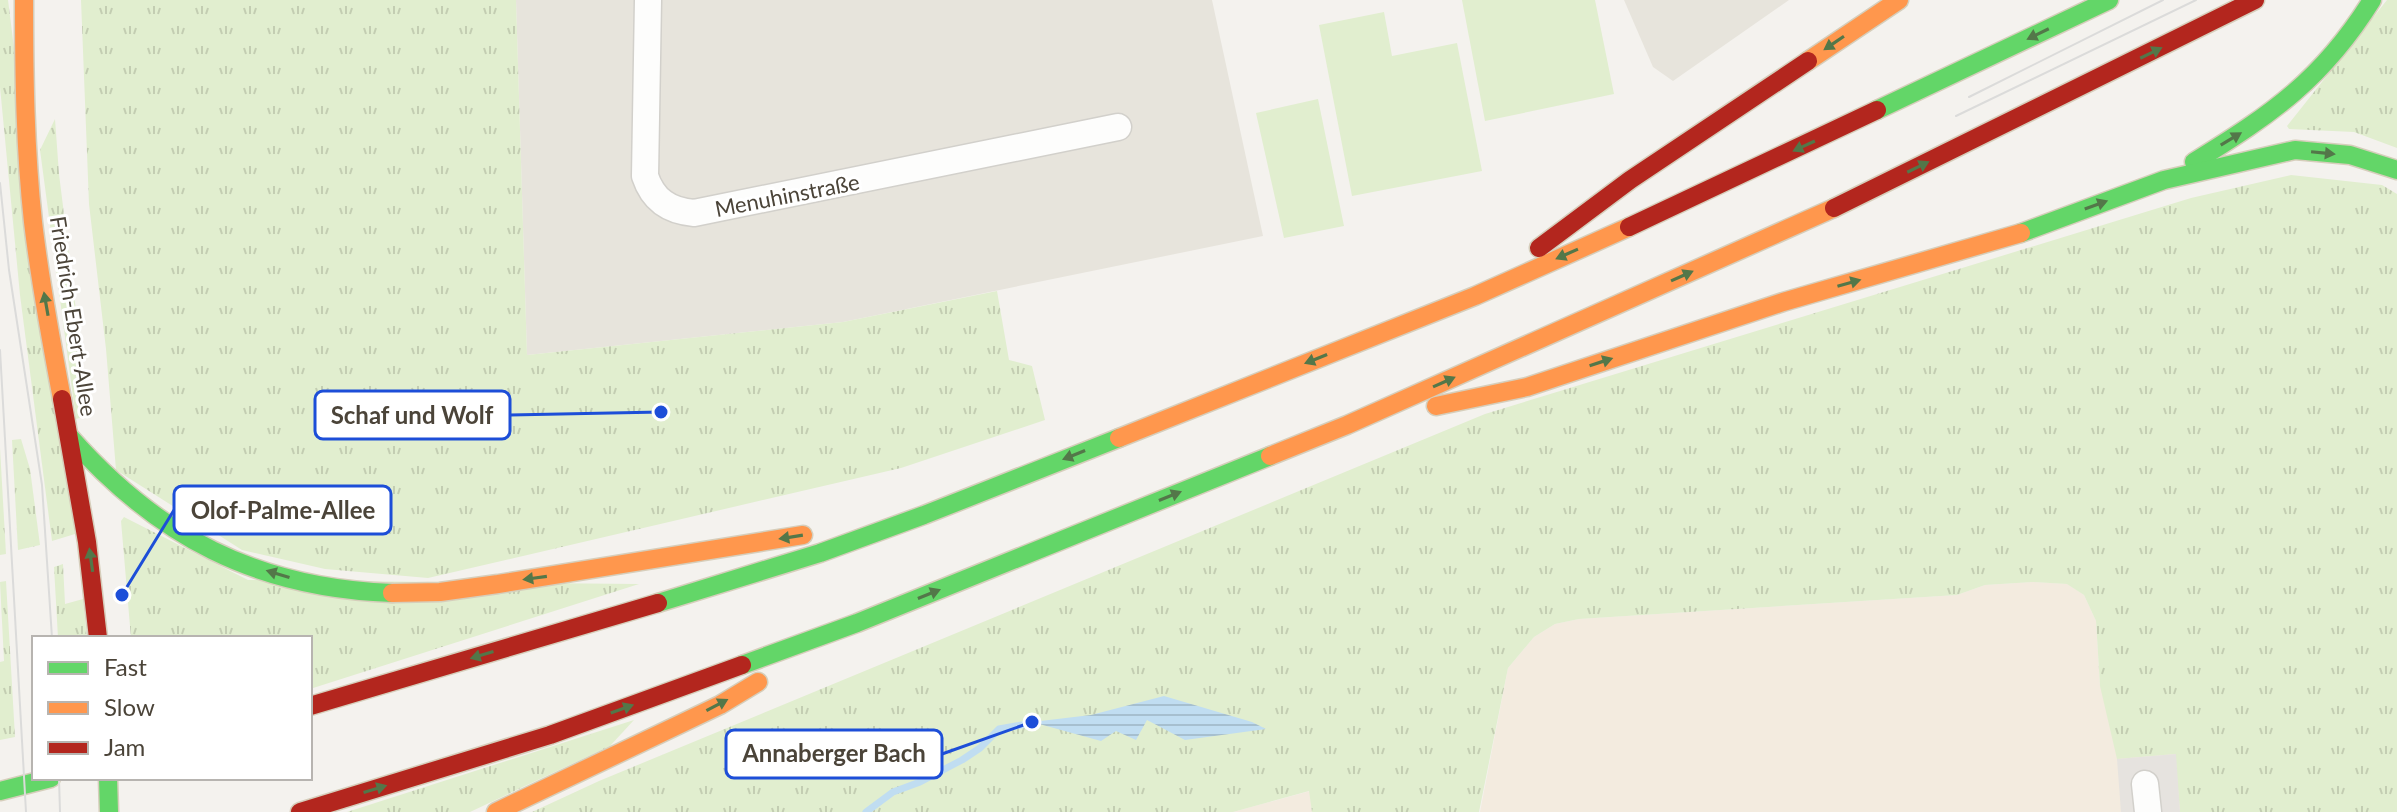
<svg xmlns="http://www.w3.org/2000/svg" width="2397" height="812" viewBox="0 0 2397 812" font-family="Lato,sans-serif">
<defs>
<pattern id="grass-tufts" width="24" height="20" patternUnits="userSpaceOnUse" patternTransform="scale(2)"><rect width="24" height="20" fill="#e1eecf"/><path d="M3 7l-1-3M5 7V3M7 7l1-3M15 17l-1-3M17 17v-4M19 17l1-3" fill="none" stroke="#c3cdb2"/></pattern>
<pattern id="water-rules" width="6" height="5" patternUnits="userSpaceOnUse" patternTransform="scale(2)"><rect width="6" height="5" fill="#c0ddf1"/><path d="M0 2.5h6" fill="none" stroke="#a6bfcf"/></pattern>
</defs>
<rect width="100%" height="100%" fill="#f4f2ee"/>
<g fill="#e7e4dc">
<polygon points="516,0 1212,0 1263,236 843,322 527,355"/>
<polygon points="1624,0 1789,0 1673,81 1653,67"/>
</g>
<g fill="#f3ebdf">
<polygon points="2033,582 2068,584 2084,595 2096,621 2100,686 2360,812 1480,812 1508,668 1534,637 1555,624 1579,619 1957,595 1985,585"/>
<polygon points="1310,791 1312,812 1233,812"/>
</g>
<g fill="url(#grass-tufts)">
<polygon points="0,0 8,0 75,534 52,541 20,295 0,87"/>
<polygon points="81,0 516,0 527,355 843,322 997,291 1009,360 1032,366 1045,420 901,468 428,578 325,569 242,550 116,470 106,349 89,204"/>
<polygon points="2387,0 2397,0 2397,148 2354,132 2289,129 2287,126"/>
<polygon points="55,119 59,174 89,415 76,419 40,150"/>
<polygon points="2291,175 2382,185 2397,194 2397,812 2180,812 2175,754 2117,759 2100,686 2096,621 2084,595 2067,584 2033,582 1985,585 1957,595 1579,619 1555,624 1534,637 1508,668 1479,812 1312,812 1309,791 1233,812 532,812 599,781 1485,414 2191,198"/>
<polygon points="21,439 30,469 40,545 18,550 12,440"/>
<polygon points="0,448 6,554 0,555"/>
<polygon points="124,517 248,580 639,584 310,689 310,638 131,638 121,521"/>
<polygon points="63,564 65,604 83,599 87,638 58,638 54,567"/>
<polygon points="6,581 15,737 0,740 0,662 4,661 0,582"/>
<polygon points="634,720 610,746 470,812 347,812"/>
</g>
<g fill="#e1eecf">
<polygon points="1462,0 1595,0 1614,94 1485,121"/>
<polygon points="1384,12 1392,56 1457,43 1482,171 1352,196 1319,25"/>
<polygon points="1318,99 1344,226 1284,238 1256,113"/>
</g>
<polygon fill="#e6e3df" points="2176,754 2180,812 2121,812 2117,759"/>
<polygon fill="url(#water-rules)" points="1164,696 1252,722 1266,729 1185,740 1147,720 1136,740 1116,731 1101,741 1032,722 1091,715"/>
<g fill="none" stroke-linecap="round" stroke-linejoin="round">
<polyline stroke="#c0ddf1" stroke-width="7" points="866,812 893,792 920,782 962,760 980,748 999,729 1038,722"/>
<defs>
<g id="street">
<path d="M648,0L645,176C653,200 669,211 694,213L1118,127"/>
<polyline points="2145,784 2148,812"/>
</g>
<g id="fast">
<polyline points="1877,110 2109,0"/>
<path d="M2194,162C2272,114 2323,79 2372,0"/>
<polyline points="2021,233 2164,180 2295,150 2350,155 2397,170"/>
<path d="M69,436C158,537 256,588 392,593"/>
<polyline points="658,603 820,553 924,515 1119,438"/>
<polyline points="742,665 857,623 1270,456"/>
<polyline points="108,778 109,812"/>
<polyline points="0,791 51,778"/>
</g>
<g id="slow">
<path d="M24,0C24,74 25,149 33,222C40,282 51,341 62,399"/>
<polyline points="1808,61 1899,0"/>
<polyline points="1436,406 1527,387 1783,302 2021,233"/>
<polyline points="1119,438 1475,296 1629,227"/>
<polyline points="1270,456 1347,425 1834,208"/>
<polyline points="392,593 440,592 498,584 803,535"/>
<polyline points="496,812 720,705 758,682"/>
</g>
<g id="jam">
<polyline points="1834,208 2255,0"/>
<polyline points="1629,227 1877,110"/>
<polyline points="1539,248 1630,180 1808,61"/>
<polyline points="62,399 87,542 98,638"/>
<polyline points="310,706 658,603"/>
<polyline points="300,812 550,735 742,665"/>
</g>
</defs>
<use href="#street" stroke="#d2d0cb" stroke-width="29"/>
<use href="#fast" stroke="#d6cebb" stroke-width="21"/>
<use href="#slow" stroke="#d6cebb" stroke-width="21"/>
<use href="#jam" stroke="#d6cebb" stroke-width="21"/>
<use href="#street" stroke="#fdfdfc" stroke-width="26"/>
<use href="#fast" stroke="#63d668" stroke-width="18"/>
<use href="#slow" stroke="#ff974d" stroke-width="18"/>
<use href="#jam" stroke="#b3261e" stroke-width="18"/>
<g stroke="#dbdbda" stroke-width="2">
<polyline points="1969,97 2163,0"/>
<polyline points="1956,116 2196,0"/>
<polyline points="0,183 9,270 42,485 52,638"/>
<polyline points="0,350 26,812"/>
<polyline points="59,778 60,812"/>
</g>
</g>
<defs><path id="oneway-solid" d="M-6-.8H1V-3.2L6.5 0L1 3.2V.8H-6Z" transform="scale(2)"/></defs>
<g fill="#537749">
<use href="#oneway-solid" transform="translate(2038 34) rotate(154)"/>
<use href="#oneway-solid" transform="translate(1834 43) rotate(146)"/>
<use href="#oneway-solid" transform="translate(2151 53) rotate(-26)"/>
<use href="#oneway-solid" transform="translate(2231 139) rotate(-31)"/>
<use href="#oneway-solid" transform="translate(1804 146) rotate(155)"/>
<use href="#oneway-solid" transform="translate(2323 153) rotate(6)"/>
<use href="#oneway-solid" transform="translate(1918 167) rotate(-26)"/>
<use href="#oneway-solid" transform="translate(2096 205) rotate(-20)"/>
<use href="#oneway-solid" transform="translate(1567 254) rotate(156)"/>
<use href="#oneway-solid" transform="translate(1682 276) rotate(-24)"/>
<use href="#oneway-solid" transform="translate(1849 283) rotate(-16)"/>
<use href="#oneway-solid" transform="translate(46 304) rotate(-100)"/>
<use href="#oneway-solid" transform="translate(1316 359) rotate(158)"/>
<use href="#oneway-solid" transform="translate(1601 362) rotate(-18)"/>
<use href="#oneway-solid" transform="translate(1444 382) rotate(-24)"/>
<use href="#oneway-solid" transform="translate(1074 455) rotate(158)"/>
<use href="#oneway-solid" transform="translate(1170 496) rotate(-22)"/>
<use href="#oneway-solid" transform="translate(791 537) rotate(171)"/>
<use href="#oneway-solid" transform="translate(91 560) rotate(-98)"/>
<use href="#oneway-solid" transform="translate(278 574) rotate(-163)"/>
<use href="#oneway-solid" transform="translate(535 578) rotate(172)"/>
<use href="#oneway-solid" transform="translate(929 594) rotate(-22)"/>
<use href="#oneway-solid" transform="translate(482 655) rotate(163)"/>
<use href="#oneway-solid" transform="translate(717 705) rotate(-28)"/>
<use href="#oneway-solid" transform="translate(622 709) rotate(-20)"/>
<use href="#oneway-solid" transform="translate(375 789) rotate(-17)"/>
</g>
<g text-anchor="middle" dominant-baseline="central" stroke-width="6" stroke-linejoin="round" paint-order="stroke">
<g font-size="22" fill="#4b4439" stroke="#fff">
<text transform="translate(787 195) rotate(-11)">Menuhinstraße</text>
<text transform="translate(74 316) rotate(81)">Friedrich-Ebert-Allee</text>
</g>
</g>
<path fill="none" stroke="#1d4ed8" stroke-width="3" d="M661 412L510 415M122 595L174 510M1032 722L942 754"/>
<g fill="#1d4ed8" stroke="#fff" stroke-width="3">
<circle cx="661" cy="412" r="8"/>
<circle cx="122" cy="595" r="8"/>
<circle cx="1032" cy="722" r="8"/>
</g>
<g fill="#fff" stroke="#1d4ed8" stroke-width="3">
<rect x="315" y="391" width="195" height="48" rx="8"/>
<rect x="174" y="486" width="217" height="48" rx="8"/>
<rect x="726" y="730" width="216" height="48" rx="8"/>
</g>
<g font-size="24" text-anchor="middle" font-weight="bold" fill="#4b4439">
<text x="412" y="424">Schaf und Wolf</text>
<text x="283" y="519">Olof-Palme-Allee</text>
<text x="834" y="762">Annaberger Bach</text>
</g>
<rect x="32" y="636" width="280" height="144" fill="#ffffff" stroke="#b7b4b0" stroke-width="2"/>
<rect x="48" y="662" width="40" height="12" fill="#63d668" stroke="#b7b4b0" stroke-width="2"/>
<text x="104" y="676" font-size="24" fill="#4b4439">Fast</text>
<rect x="48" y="702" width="40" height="12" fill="#ff974d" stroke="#b7b4b0" stroke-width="2"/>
<text x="104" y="716" font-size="24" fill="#4b4439">Slow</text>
<rect x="48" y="742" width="40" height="12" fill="#b3261e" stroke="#b7b4b0" stroke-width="2"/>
<text x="104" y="756" font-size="24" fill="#4b4439">Jam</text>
</svg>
